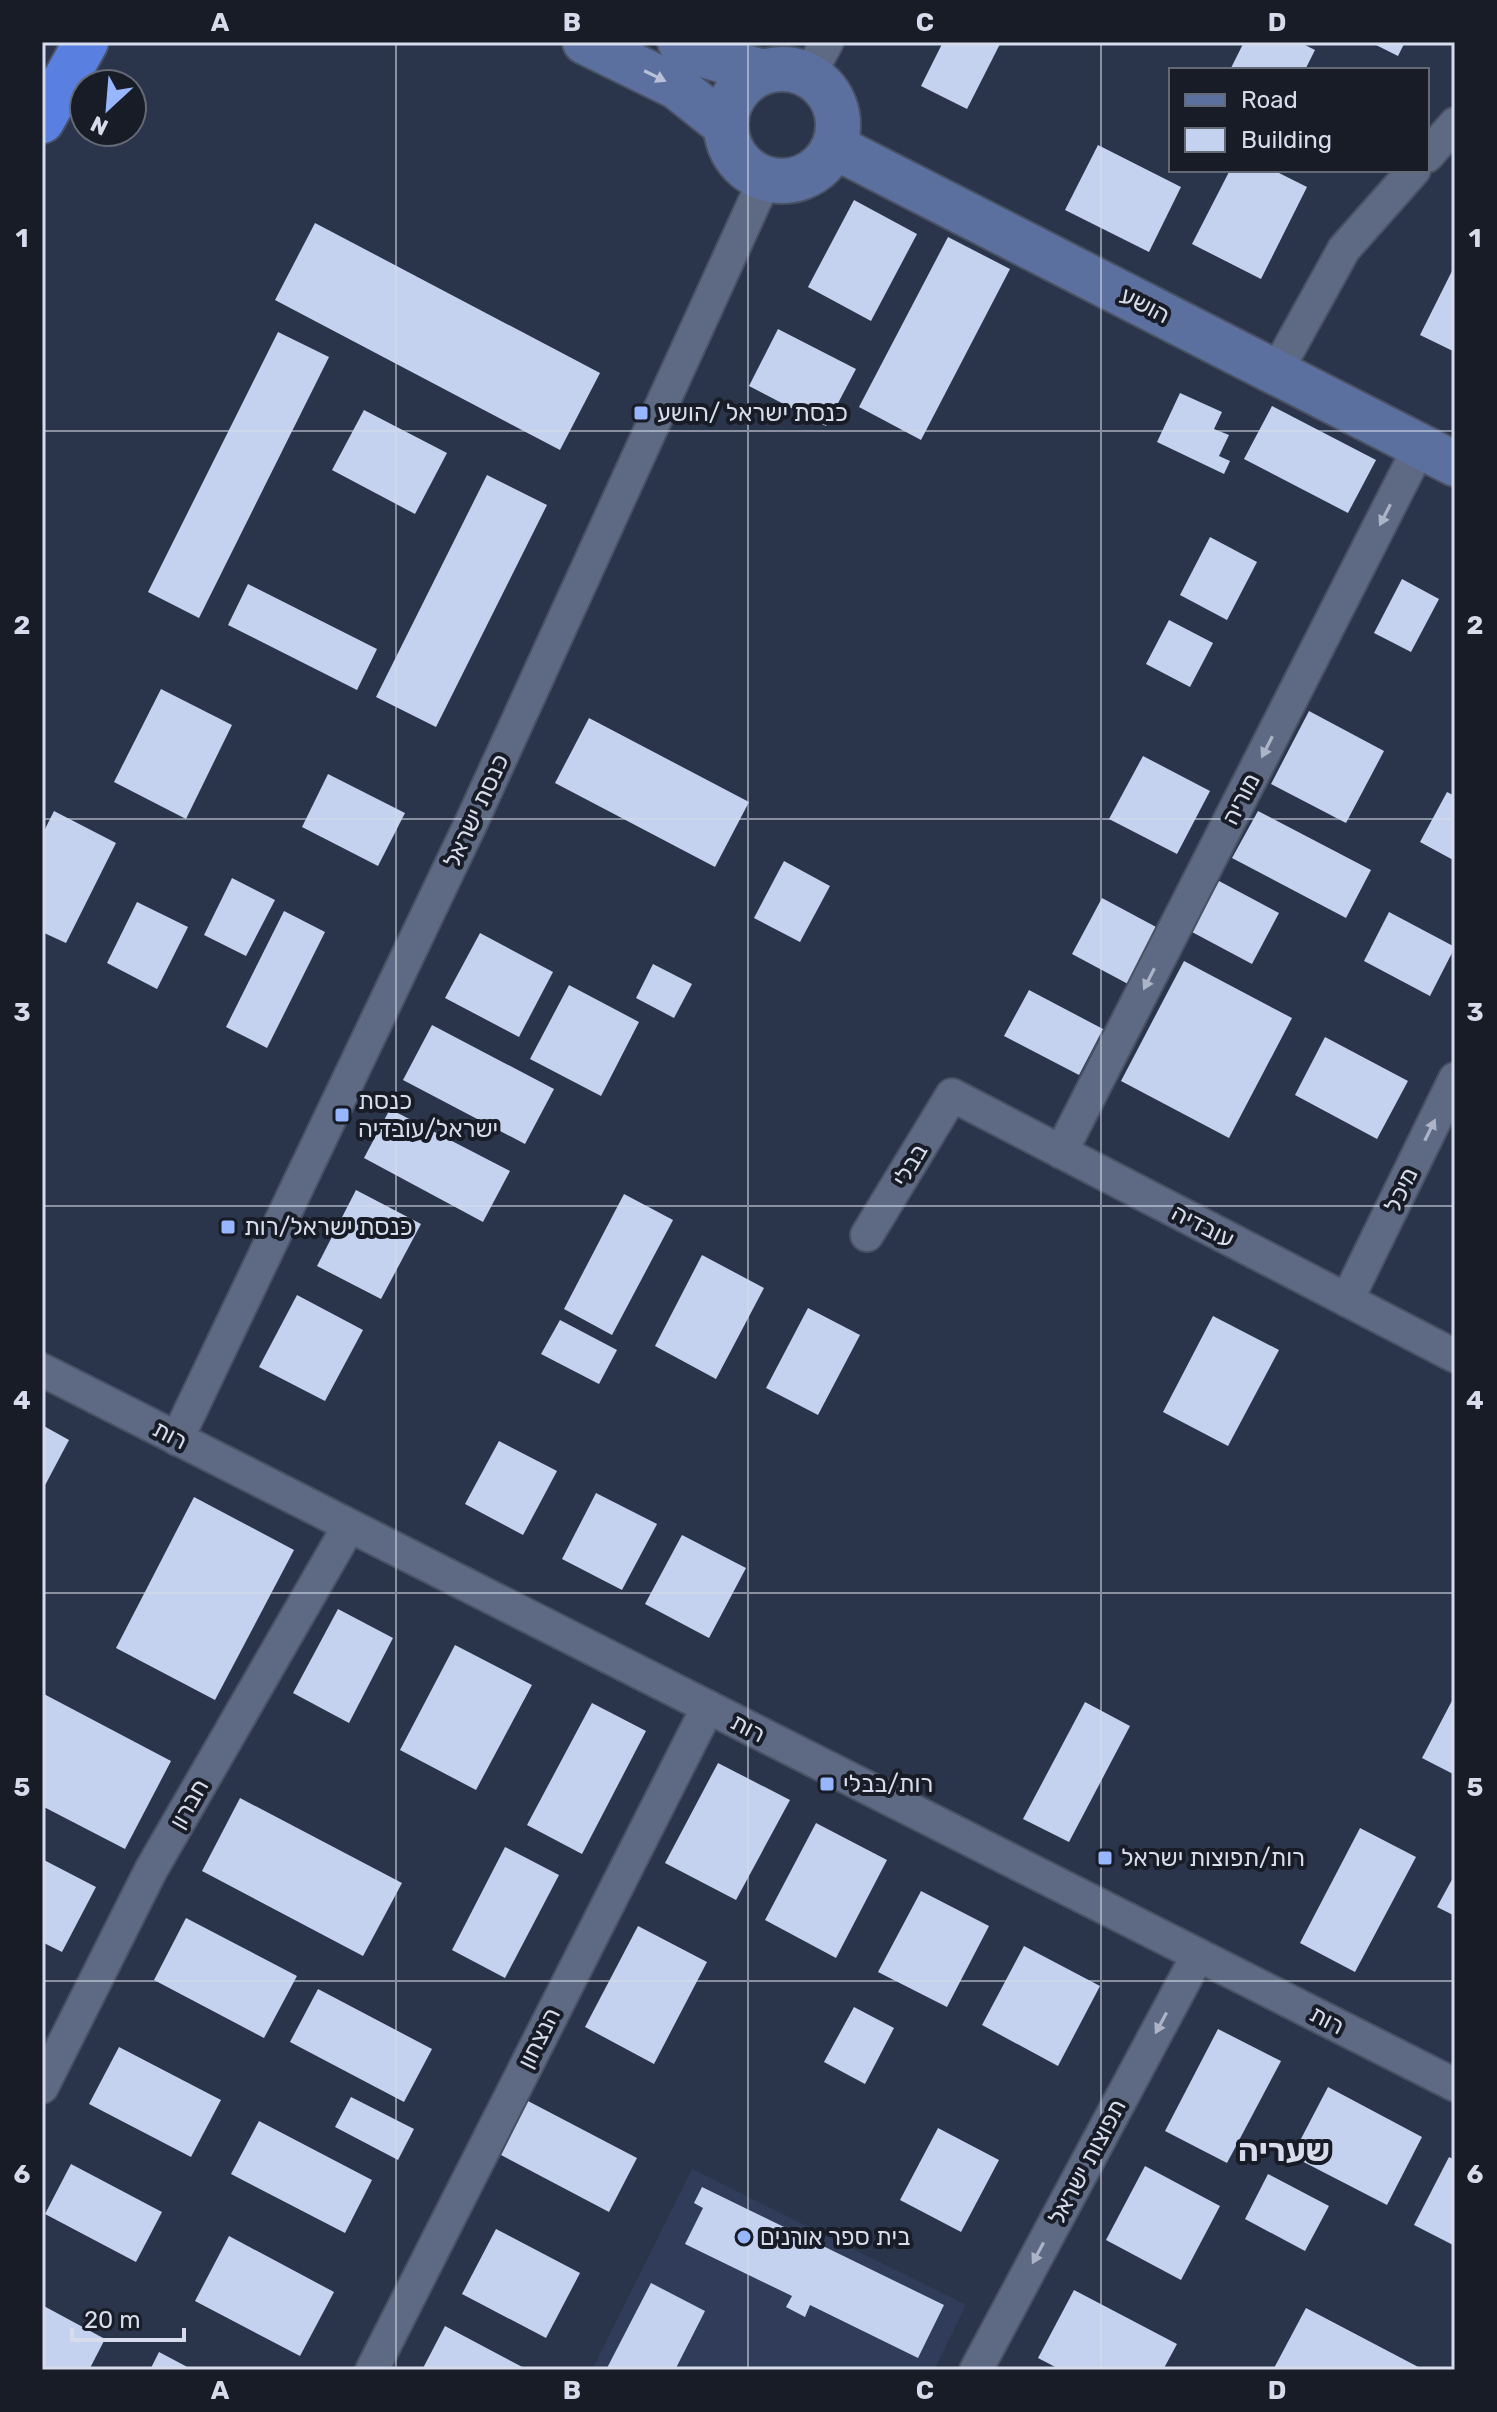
<svg xmlns="http://www.w3.org/2000/svg" width="1497" height="2412" viewBox="0 0 1497 2412" font-family="Rubik,Heebo,sans-serif">
<rect width="100%" height="100%" fill="#2a344a"/>
<polygon fill="#303c59" points="692,2169 966,2305 934,2370 592,2370"/>
<g fill="#c5d2ef">
<polygon points="943,42 1001,42 967,109 921,86"/>
<polygon points="1244,42 1299,42 1315,50 1305,70 1230,70"/>
<polygon points="1370,42 1405,42 1398,56"/>
<polygon points="1098,145 1181,187 1149,252 1065,210"/>
<polygon points="1230,170 1273,170 1307,187 1261,279 1192,244"/>
<polygon points="854,200 917,234 871,321 808,287"/>
<polygon points="315,223 600,373 560,450 275,300"/>
<polygon points="948,237 1010,269 921,440 859,407"/>
<polygon points="1455,265 1455,352 1420,335"/>
<polygon points="778,329 856,369 826,426 749,386"/>
<polygon points="278,332 329,357 199,618 148,592"/>
<polygon points="1180,393 1222,412 1214,429 1229,435 1219,456 1230,461 1224,474 1157,442"/>
<polygon points="1272,406 1376,460 1348,513 1244,459"/>
<polygon points="364,410 447,453 415,514 332,470"/>
<polygon points="487,475 547,505 436,727 376,697"/>
<polygon points="1210,537 1257,562 1227,620 1180,595"/>
<polygon points="1402,579 1439,599 1411,652 1374,633"/>
<polygon points="248,584 377,649 357,690 228,625"/>
<polygon points="1169,620 1213,643 1190,687 1146,664"/>
<polygon points="161,689 232,725 186,819 114,782"/>
<polygon points="1309,711 1384,751 1346,823 1271,784"/>
<polygon points="589,718 749,802 715,867 555,783"/>
<polygon points="1143,756 1210,791 1177,854 1109,819"/>
<polygon points="328,774 405,813 378,866 302,827"/>
<polygon points="1447,792 1455,796 1455,861 1420,842"/>
<polygon points="54,811 116,843 66,943 42,932 42,835"/>
<polygon points="1258,811 1371,870 1346,918 1232,858"/>
<polygon points="784,861 830,886 800,942 754,918"/>
<polygon points="232,878 275,900 246,956 204,935"/>
<polygon points="1219,881 1279,913 1252,964 1192,932"/>
<polygon points="1102,898 1158,928 1128,984 1072,954"/>
<polygon points="137,902 188,927 157,989 107,963"/>
<polygon points="284,911 325,932 267,1048 226,1027"/>
<polygon points="1389,912 1455,947 1430,996 1364,961"/>
<polygon points="480,933 553,972 519,1037 445,998"/>
<polygon points="1184,961 1292,1018 1229,1138 1121,1081"/>
<polygon points="653,964 692,984 674,1018 636,998"/>
<polygon points="569,985 639,1022 601,1096 530,1059"/>
<polygon points="1029,990 1103,1029 1079,1075 1004,1036"/>
<polygon points="432,1025 554,1089 525,1144 403,1080"/>
<polygon points="1325,1037 1408,1081 1377,1139 1295,1095"/>
<polygon points="390,1109 510,1171 483,1222 364,1158"/>
<polygon points="356,1190 421,1224 381,1299 317,1266"/>
<polygon points="624,1194 673,1220 612,1335 564,1309"/>
<polygon points="702,1255 764,1288 716,1379 655,1346"/>
<polygon points="297,1295 363,1330 325,1401 259,1367"/>
<polygon points="808,1308 860,1335 818,1415 766,1388"/>
<polygon points="1213,1316 1279,1350 1228,1446 1163,1412"/>
<polygon points="560,1320 617,1350 599,1384 541,1354"/>
<polygon points="42,1425 69,1440 42,1491"/>
<polygon points="499,1441 557,1471 523,1535 465,1504"/>
<polygon points="596,1493 657,1524 622,1590 562,1559"/>
<polygon points="194,1497 294,1550 215,1700 116,1648"/>
<polygon points="682,1535 746,1568 709,1638 645,1604"/>
<polygon points="338,1609 393,1638 349,1723 293,1693"/>
<polygon points="455,1645 532,1685 476,1790 400,1750"/>
<polygon points="42,1693 171,1761 125,1849 42,1806"/>
<polygon points="1455,1695 1455,1775 1422,1758"/>
<polygon points="1085,1702 1130,1726 1069,1842 1023,1819"/>
<polygon points="592,1703 646,1731 582,1854 527,1825"/>
<polygon points="718,1763 790,1800 736,1900 665,1863"/>
<polygon points="240,1798 402,1883 363,1956 202,1871"/>
<polygon points="816,1823 887,1860 836,1958 765,1920"/>
<polygon points="1360,1828 1416,1857 1355,1972 1300,1943"/>
<polygon points="505,1847 559,1875 505,1978 452,1950"/>
<polygon points="42,1859 96,1887 62,1952 42,1942"/>
<polygon points="1455,1874 1455,1916 1437,1907"/>
<polygon points="921,1891 989,1926 947,2007 878,1972"/>
<polygon points="186,1918 297,1976 264,2038 154,1980"/>
<polygon points="638,1926 707,1962 654,2064 585,2027"/>
<polygon points="1024,1946 1100,1986 1058,2066 982,2025"/>
<polygon points="318,1989 432,2049 404,2102 290,2042"/>
<polygon points="854,2007 894,2028 865,2084 824,2062"/>
<polygon points="1218,2029 1281,2061 1227,2163 1165,2131"/>
<polygon points="119,2047 221,2100 191,2157 89,2104"/>
<polygon points="1328,2087 1422,2137 1387,2205 1292,2156"/>
<polygon points="351,2097 414,2129 398,2160 335,2127"/>
<polygon points="528,2101 637,2158 609,2212 501,2155"/>
<polygon points="259,2121 372,2180 345,2233 231,2174"/>
<polygon points="938,2128 999,2160 961,2232 900,2200"/>
<polygon points="1449,2157 1455,2160 1455,2246 1414,2225"/>
<polygon points="71,2164 162,2212 136,2262 45,2214"/>
<polygon points="1145,2166 1220,2206 1181,2280 1106,2240"/>
<polygon points="1268,2174 1329,2206 1305,2251 1245,2219"/>
<polygon points="702,2187 944,2305 918,2358 810,2305 805,2317 786,2307 792,2296 685,2244 703,2208 694,2203"/>
<polygon points="496,2229 580,2273 546,2338 462,2294"/>
<polygon points="229,2236 334,2292 300,2356 195,2301"/>
<polygon points="651,2283 705,2311 675,2370 606,2370"/>
<polygon points="1074,2290 1177,2344 1163,2370 1061,2370 1038,2358"/>
<polygon points="42,2305 105,2339 89,2370 51,2370 42,2365"/>
<polygon points="1306,2308 1424,2370 1273,2370"/>
<polygon points="445,2326 528,2370 422,2370"/>
<polygon points="159,2352 193,2370 150,2370"/>
</g>
<g fill="none" stroke-linecap="round" stroke-linejoin="round">
<defs>
<g id="street">
<polyline points="809,75 827,42"/>
<polyline points="1427,156 1455,124"/>
<polyline points="1276,372 1344,249 1414,170"/>
<polyline points="1061,1152 1420,446"/>
<polyline points="867,1235 952,1095 1455,1356"/>
<polyline points="1347,1300 1455,1079"/>
<polyline points="42,1370 1455,2085"/>
<polyline points="177,1439 472,821 765,179"/>
<polyline points="42,2087 151,1870 349,1526"/>
<polyline points="372,2370 708,1707"/>
<polyline points="976,2370 1198,1955"/>
</g>
<g id="secondary">
<polyline points="585,42 677,87 726,126"/>
<polyline points="680,42 707,56 763,72"/>
<circle cx="782" cy="125" r="56"/>
<polyline points="835,147 1455,464"/>
</g>
<polyline id="highway" points="42,121 86,42"/>
</defs>
<use href="#street" stroke="#495164" stroke-width="36"/>
<use href="#secondary" stroke="#495164" stroke-width="48"/>
<use href="#highway" stroke="#495164" stroke-width="48"/>
<use href="#street" stroke="#5e6a83" stroke-width="32"/>
<use href="#secondary" stroke="#5c709f" stroke-width="44"/>
<use href="#highway" stroke="#597fe0" stroke-width="44"/>
</g>
<defs><path id="oneway-solid" d="M-6-.8H1V-3.2L6.5 0L1 3.2V.8H-6Z" transform="scale(2)"/></defs>
<use fill="#b8c1d8" href="#oneway-solid" transform="translate(655 76) rotate(26)"/>
<g fill="#acb4c7">
<use href="#oneway-solid" transform="translate(1385 515) rotate(117)"/>
<use href="#oneway-solid" transform="translate(1267 747) rotate(117)"/>
<use href="#oneway-solid" transform="translate(1149 979) rotate(117)"/>
<use href="#oneway-solid" transform="translate(1430 1130) rotate(-64)"/>
<use href="#oneway-solid" transform="translate(1161 2023) rotate(118)"/>
<use href="#oneway-solid" transform="translate(1038 2253) rotate(118)"/>
</g>
<path fill="none" stroke="#d6dceb" stroke-width="2" stroke-opacity="0.55" d="M396,42V2370M748,42V2370M1101,42V2370M42,431H1455M42,819H1455M42,1206H1455M42,1593H1455M42,1981H1455"/>
<g fill="#97b6fd" stroke="#171c26" stroke-width="3">
<rect x="633" y="405" width="16" height="16" rx="4"/>
<rect x="334" y="1107" width="16" height="16" rx="4"/>
<rect x="220" y="1219" width="16" height="16" rx="4"/>
<rect x="819" y="1776" width="16" height="16" rx="4"/>
<rect x="1097" y="1850" width="16" height="16" rx="4"/>
<circle cx="744" cy="2237" r="8"/>
</g>
<g text-anchor="middle" dominant-baseline="central" stroke-width="8" stroke-linejoin="round" paint-order="stroke">
<g font-size="24" fill="#d6dceb" stroke="#171c26">
<text transform="translate(1145 305) rotate(27)">הושע</text>
<text transform="translate(1241 799) rotate(-63)">מוריה</text>
<text transform="translate(476 811) rotate(-65)">כנסת ישראל</text>
<text transform="translate(910 1165) rotate(-59)">בבלי</text>
<text transform="translate(1401 1190) rotate(-64)">מיכל</text>
<text transform="translate(1203 1226) rotate(27)">עובדיה</text>
<text transform="translate(170 1435) rotate(27)">רות</text>
<text transform="translate(748 1728) rotate(27)">רות</text>
<text transform="translate(189 1804) rotate(-60)">חברון</text>
<text transform="translate(1327 2020) rotate(27)">רות</text>
<text transform="translate(539 2038) rotate(-63)">הנצחון</text>
<text transform="translate(1087 2162) rotate(-62)">תפוצות ישראל</text>
</g>
<g font-size="24" fill="#d6dceb" stroke="#171c26" text-anchor="start">
<text x="657" y="413">כנסת ישראל /הושע</text>
<text x="358" y="1101">כנסת<tspan x="358" dy="28">ישראל/עובדיה</tspan></text>
<text x="244" y="1227">כנסת ישראל/רות</text>
<text x="843" y="1784">רות/בבלי</text>
<text x="1121" y="1858">רות/תפוצות ישראל</text>
<text x="760" y="2237">בית ספר אורנים</text>
</g>
<g font-size="32" font-weight="bold" fill="#d6dceb" stroke="#171c26">
<text x="1284" y="2150">שעריה</text>
</g>
</g>
<rect width="1497" height="2412" fill="none" stroke="#171c26" stroke-width="88"/>
<rect x="1169" y="68" width="260" height="104" fill="#171c26" stroke="#636975" stroke-width="2"/>
<rect x="1185" y="94" width="40" height="12" fill="#5c709f" stroke="#636975" stroke-width="2"/>
<text x="1241" y="108" font-size="24" fill="#d6dceb">Road</text>
<rect x="1185" y="128" width="40" height="24" fill="#c5d2ef" stroke="#636975" stroke-width="2"/>
<text x="1241" y="148" font-size="24" fill="#d6dceb">Building</text>
<g transform="translate(108 108) rotate(206)"><circle r="38" fill="#171c26" stroke="#636975" stroke-width="2"/>
<path d="M0-6L14 30L0 20L-14 30Z" fill="#97b6fd"/>
<text y="-12" font-size="22" font-weight="bold" text-anchor="middle" fill="#d6dceb">N</text>
</g>
<path d="M72 2328v12h112v-12" fill="none" stroke="#d6dceb" stroke-width="4"/>
<text x="84" y="2328" font-size="24" fill="#d6dceb" stroke="#171c26" stroke-width="6" paint-order="stroke">20 m</text>
<rect x="44" y="44" width="1409" height="2324" fill="none" stroke="#d6dceb" stroke-width="3"/>
<g font-size="26" text-anchor="middle" font-weight="bold" fill="#d6dceb">
<text x="220" y="31">A</text>
<text x="572" y="31">B</text>
<text x="925" y="31">C</text>
<text x="1277" y="31">D</text>
<text x="22" y="247">1</text>
<text x="1475" y="247">1</text>
<text x="22" y="634">2</text>
<text x="1475" y="634">2</text>
<text x="22" y="1021">3</text>
<text x="1475" y="1021">3</text>
<text x="22" y="1409">4</text>
<text x="1475" y="1409">4</text>
<text x="22" y="1796">5</text>
<text x="1475" y="1796">5</text>
<text x="22" y="2183">6</text>
<text x="1475" y="2183">6</text>
<text x="220" y="2399">A</text>
<text x="572" y="2399">B</text>
<text x="925" y="2399">C</text>
<text x="1277" y="2399">D</text>
</g>
</svg>
